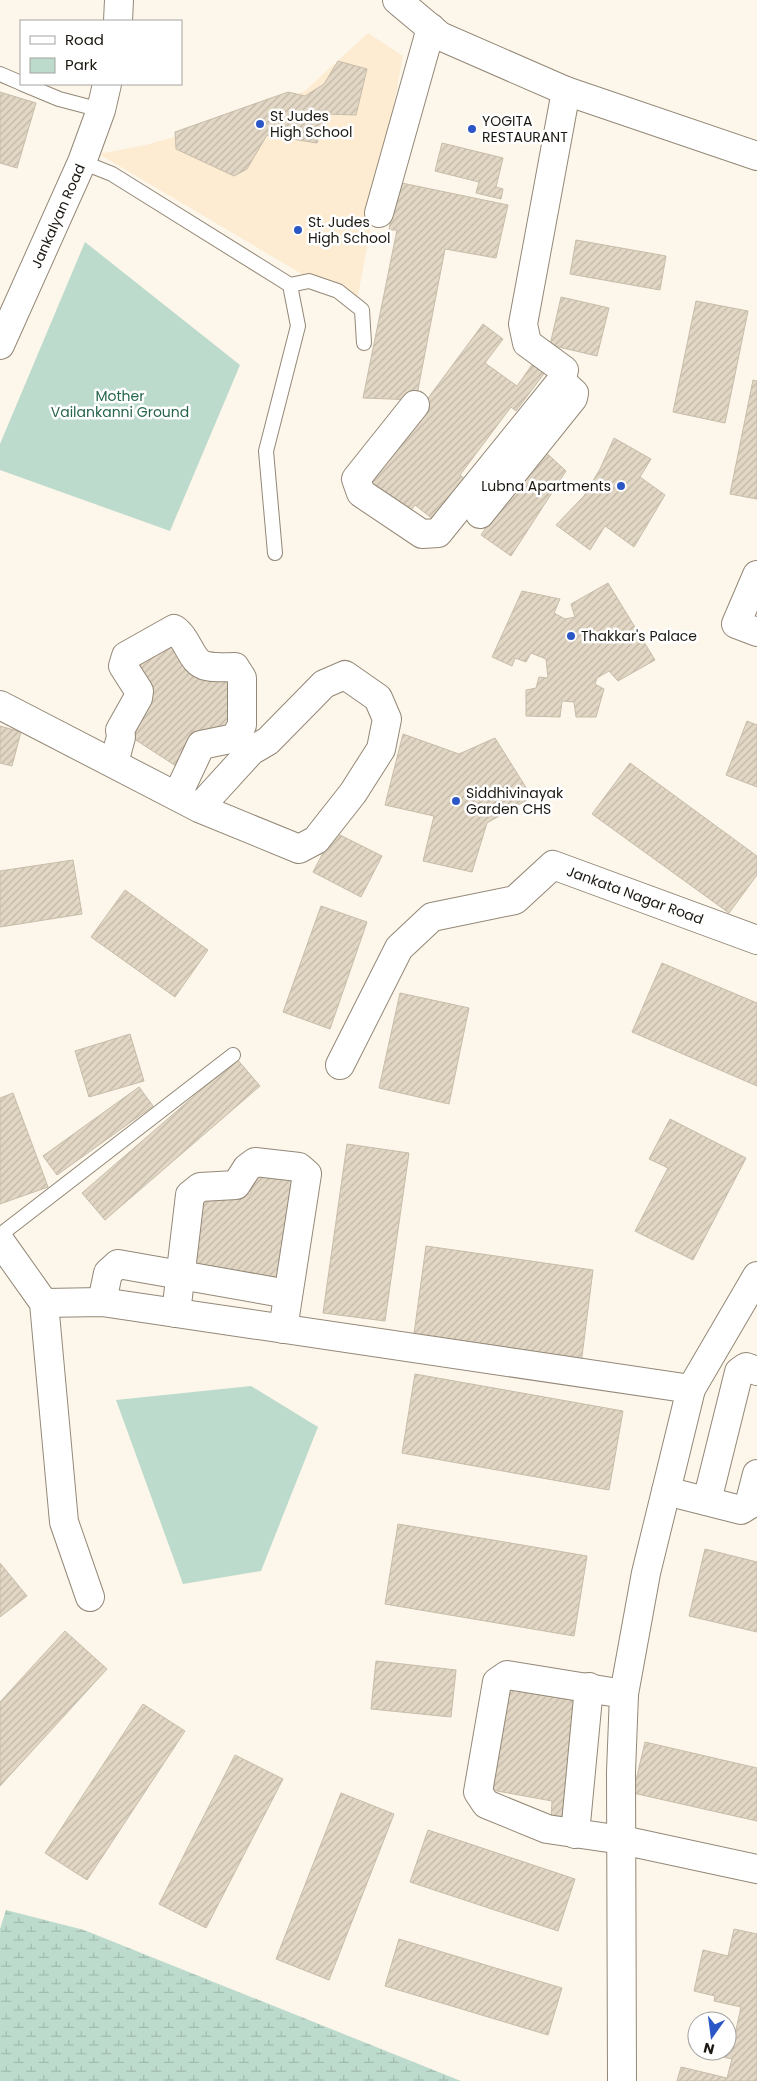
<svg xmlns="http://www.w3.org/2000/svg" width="757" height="2081" viewBox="0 0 757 2081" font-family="Poppins,sans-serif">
<defs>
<pattern id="wetland-marsh" width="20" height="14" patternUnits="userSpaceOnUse" patternTransform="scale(1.25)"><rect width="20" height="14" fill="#bcdbcc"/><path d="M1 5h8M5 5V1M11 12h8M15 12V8" fill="none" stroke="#a1bbae"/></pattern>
<pattern id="building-hatch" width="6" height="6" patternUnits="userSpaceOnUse" patternTransform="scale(1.25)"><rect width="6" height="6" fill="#e2d6c4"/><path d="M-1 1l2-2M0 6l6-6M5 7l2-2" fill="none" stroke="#c1b7a7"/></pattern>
</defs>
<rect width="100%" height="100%" fill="#fdf6ea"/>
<polygon fill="#fdecd2" points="368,33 403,56 356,306 99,154 146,145 228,121 305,91"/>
<g fill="#bcdbcc">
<polygon points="85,242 240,365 170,531 0,470 0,444"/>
<polygon points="251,1386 318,1427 261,1571 183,1584 116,1400"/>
</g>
<polygon fill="url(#wetland-marsh)" points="6,1910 84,1930 461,2081 0,2081 0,1929"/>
<g fill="url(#building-hatch)" stroke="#c8bdaa">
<polygon points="338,61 367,69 356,115 325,114 317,143 267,135 247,169 234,176 176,149 175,132 288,92 305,96 324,84"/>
<polygon points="0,92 36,103 17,168 0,163"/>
<polygon points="442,143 503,158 496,187 503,189 501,199 476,193 479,182 435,171"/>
<polygon points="397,182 508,205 496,258 445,249 416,400 363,398 397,230 389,230"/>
<polygon points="576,240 666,256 660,290 570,274"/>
<polygon points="561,297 609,308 597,356 550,345"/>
<polygon points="696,301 748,311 725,423 673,412"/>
<polygon points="483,324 503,339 485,363 517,386 534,362 546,371 516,411 511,407 460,475 465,479 434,520 415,505 406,517 363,486"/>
<polygon points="753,380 757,381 757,499 730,494"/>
<polygon points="614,438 651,459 640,477 665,495 634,547 605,526 590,550 556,525 584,496 600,469"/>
<polygon points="540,447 566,471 511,556 481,535"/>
<polygon points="608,583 655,660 618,681 609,671 597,678 595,684 604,689 596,717 576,717 574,702 562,701 560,717 526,716 526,690 536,688 539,677 548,678 546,659 531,653 526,662 515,658 512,666 492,657 522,591 560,599 554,613 565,619 575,617 571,604"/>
<polygon points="176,635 194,676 231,675 231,730 192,732 176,766 125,733 127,660"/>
<polygon points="747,721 757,725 757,787 726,775"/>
<polygon points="0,726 21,732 12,766 0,763"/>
<polygon points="403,734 459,754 495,738 532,797 487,823 472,872 423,861 434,816 385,805"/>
<polygon points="630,763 757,856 757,875 729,913 592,814"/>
<polygon points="334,832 382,856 361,897 313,872"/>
<polygon points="73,860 82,914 0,927 0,871"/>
<polygon points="125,890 208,950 175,997 91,937"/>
<polygon points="321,906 367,922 330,1029 283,1012"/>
<polygon points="662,963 757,1003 757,1086 632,1032"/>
<polygon points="400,993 469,1008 449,1104 379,1088"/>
<polygon points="130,1034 144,1081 89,1097 75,1051"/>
<polygon points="237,1059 260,1086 105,1220 82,1193"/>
<polygon points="139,1087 153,1106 57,1175 43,1156"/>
<polygon points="13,1093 48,1187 0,1204 0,1098"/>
<polygon points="670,1119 746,1158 693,1260 635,1231 668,1168 649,1159"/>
<polygon points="347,1144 409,1153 385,1321 323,1313"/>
<polygon points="256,1168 299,1175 276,1284 186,1274 197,1197 250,1194"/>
<polygon points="426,1246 593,1270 581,1364 413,1341"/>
<polygon points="415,1374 623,1411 609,1490 402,1453"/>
<polygon points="398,1524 587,1556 574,1636 385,1604"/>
<polygon points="705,1549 757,1562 757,1632 689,1616"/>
<polygon points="0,1563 27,1596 0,1617"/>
<polygon points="65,1631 107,1669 0,1786 0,1702"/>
<polygon points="376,1661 456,1670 451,1717 371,1709"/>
<polygon points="506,1682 583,1692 566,1821 551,1819 552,1801 486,1789"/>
<polygon points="143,1704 185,1731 87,1880 45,1853"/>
<polygon points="645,1742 757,1768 757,1821 633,1793"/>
<polygon points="235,1755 283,1779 206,1928 159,1904"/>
<polygon points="341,1793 394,1814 329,1980 276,1959"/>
<polygon points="428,1830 575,1879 558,1931 410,1882"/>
<polygon points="734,1929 757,1934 757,2081 677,2081 681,2067 727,2078 732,2059 714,2055 715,2051 727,2051 727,2031 736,2030 741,2007 714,2001 715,1996 694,1991 703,1950 728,1956"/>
<polygon points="399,1939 562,1988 548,2035 385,1986"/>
</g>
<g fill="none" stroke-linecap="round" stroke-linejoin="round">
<defs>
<g id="lane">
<polyline points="0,74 21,83"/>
<polyline points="23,84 59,99 101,110"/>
<polyline points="82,162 112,174 290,285 298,326 266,451 275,553"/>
<polyline points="290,285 309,281 338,291 362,310 364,343"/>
<polyline points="0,1235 233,1055"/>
</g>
<g id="street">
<polyline points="397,0 440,36 566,91 757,156"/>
<polyline points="379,213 431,28"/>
<polyline points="415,405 356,479 361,493 422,534 438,533 561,381 564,370 527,343 523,324 566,91"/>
<polyline points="480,514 573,398 574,393 561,381"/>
<polyline points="757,575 736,624 757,632"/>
<polyline points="0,705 199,808 299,849 316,840 353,793 381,749 387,719 378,698 345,675 324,684 268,741 251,751 199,808"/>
<path d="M114,763L121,737L120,730L138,698L139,691L123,666L126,656L174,629C189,639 191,664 207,666C216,668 226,667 235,667L242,678V725L235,738L201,745L177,796"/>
<polyline points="340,1065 399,948 432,917 515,900 553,865 757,940"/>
<polyline points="0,1241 44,1303 64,1522 90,1597"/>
<polyline points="102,1302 108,1273 118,1264 288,1294"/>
<polyline points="44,1303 102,1302 691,1389"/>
<polyline points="176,1313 190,1195 200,1187 236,1185 247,1168 255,1162 299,1167 307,1174 283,1329"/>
<polyline points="666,1491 741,1510 749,1505 757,1474"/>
<polyline points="707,1501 739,1372 746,1367 757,1371"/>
<polyline points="624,1694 507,1675 497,1682 478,1792 486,1804 547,1829 622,1840 757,1869"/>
<polyline points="575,1834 589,1687"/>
<polyline points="622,2081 621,1772 624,1694 646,1573 691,1389 757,1276"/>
</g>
<g id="secondary">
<polyline points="118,21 119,0"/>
<polyline points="0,345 82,162 101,110 107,84"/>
</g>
</defs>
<use href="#lane" stroke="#938877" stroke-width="16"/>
<use href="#street" stroke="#938877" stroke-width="30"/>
<use href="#secondary" stroke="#938877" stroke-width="30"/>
<use href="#lane" stroke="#fff" stroke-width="14"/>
<use href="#street" stroke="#fff" stroke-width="28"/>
<use href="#secondary" stroke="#fff" stroke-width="28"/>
</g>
<g fill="#2b57c6" stroke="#fff" stroke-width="2">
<circle cx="260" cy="124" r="5"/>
<circle cx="472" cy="129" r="5"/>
<circle cx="298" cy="230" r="5"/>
<circle cx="621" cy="486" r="5"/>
<circle cx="571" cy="636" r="5"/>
<circle cx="456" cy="801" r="5"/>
</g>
<g text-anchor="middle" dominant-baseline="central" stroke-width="5" stroke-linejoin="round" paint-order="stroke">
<g font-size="14" fill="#1c1811" stroke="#fff" text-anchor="start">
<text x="270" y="116">St Judes<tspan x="270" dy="16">High School</tspan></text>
<text x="482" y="121">YOGITA<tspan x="482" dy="16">RESTAURANT</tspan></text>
<text x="308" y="222">St. Judes<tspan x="308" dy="16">High School</tspan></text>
<text x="611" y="486" text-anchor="end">Lubna Apartments</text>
<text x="581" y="636">Thakkar's Palace</text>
<text x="466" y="793">Siddhivinayak<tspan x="466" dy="16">Garden CHS</tspan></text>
</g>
<g font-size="14" fill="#1c1811" stroke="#fff">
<text transform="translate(58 216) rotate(-66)">Jankalyan Road</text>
<text transform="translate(635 895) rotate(20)">Jankata Nagar Road</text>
</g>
<g font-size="14" fill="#25654b" stroke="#fff">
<text x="120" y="396">Mother<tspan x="120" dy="16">Vailankanni Ground</tspan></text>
</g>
</g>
<rect x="20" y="20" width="162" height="65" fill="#ffffff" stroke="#a4a3a0"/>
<rect x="30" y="36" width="25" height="8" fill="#ffffff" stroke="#a4a3a0"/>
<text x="65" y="45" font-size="15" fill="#1c1811">Road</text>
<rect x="30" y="58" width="25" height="15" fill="#bcdbcc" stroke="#a4a3a0"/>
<text x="65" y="70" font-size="15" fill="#1c1811">Park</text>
<g transform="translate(712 2036) rotate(194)"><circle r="24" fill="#ffffff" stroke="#a4a3a0"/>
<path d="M0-4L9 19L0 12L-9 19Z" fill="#2b57c6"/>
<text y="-8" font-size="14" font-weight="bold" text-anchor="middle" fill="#1c1811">N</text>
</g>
</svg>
